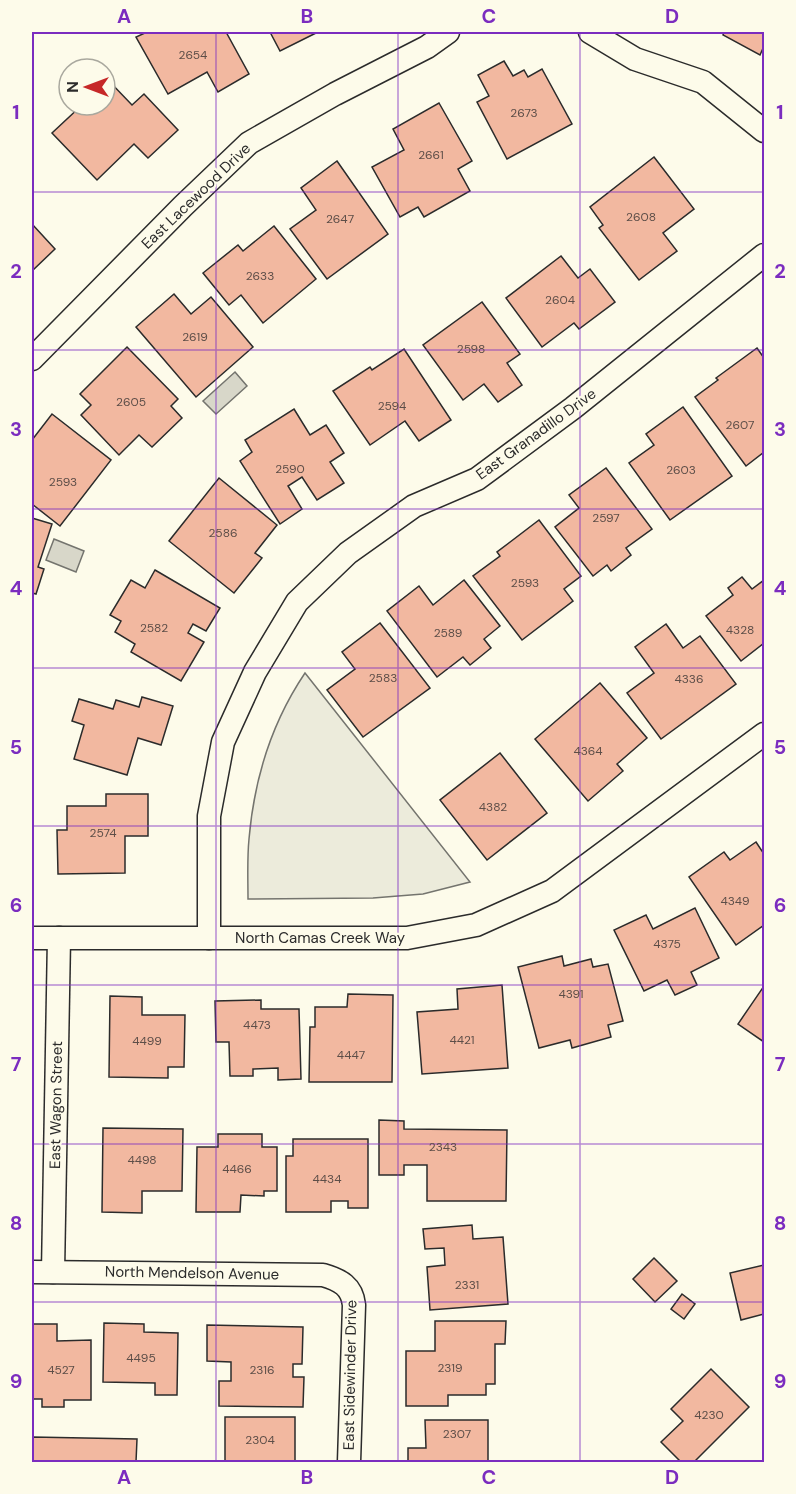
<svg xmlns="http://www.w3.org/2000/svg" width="796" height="1494" viewBox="0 0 796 1494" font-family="'DM Sans',sans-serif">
<rect width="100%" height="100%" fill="#fdfbea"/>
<path fill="#ecebdb" stroke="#74746e" stroke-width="1.5" d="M305,673L470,882L423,894L373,898L248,899C248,879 247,859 249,839C254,780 272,722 305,673Z"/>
<g fill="#d8d7c9" stroke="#74746e" stroke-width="1.5">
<polygon points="235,372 247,386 216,414 203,401"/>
<polygon points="54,539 84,551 76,572 46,560"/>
</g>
<g fill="#f2b8a0" stroke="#2b2b2b" stroke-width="1.5">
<polygon points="147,32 226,32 249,74 218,92 207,72 168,94 136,37"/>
<polygon points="270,32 318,32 280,51"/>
<polygon points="724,32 764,32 764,46 760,55 723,35"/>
<polygon points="504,61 513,76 524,70 528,77 542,69 572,124 507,159 477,102 489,96 478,75"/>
<polygon points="108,80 132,105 144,94 178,130 148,158 134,144 97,180 52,133 82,105 105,105 105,83"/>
<polygon points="439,103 472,161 458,169 470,191 424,217 418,207 400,217 372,167 404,150 393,129"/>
<polygon points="654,157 694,209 663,233 677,251 639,280 599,228 603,225 590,207"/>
<polygon points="337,161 388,234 327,279 290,229 316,210 301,188"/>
<polygon points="32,224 55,249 32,271"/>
<polygon points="274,226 316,279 263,323 241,295 229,305 203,273 238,245 243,251"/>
<polygon points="561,256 578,278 590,269 615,302 579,329 574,323 542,347 506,298"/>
<polygon points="174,294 191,314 211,297 253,347 196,397 136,327"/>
<polygon points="482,302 520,354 507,363 522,385 498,402 484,384 463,400 423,345"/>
<polygon points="127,347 178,399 171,406 182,418 152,447 139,435 119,455 81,415 91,405 80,394"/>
<polygon points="757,348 764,358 764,452 746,466 695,397 718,380 716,378"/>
<polygon points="404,349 451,420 419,441 405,421 370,445 333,391 370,367 372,370"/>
<polygon points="683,407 732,476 670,520 629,463 654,445 646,434"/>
<polygon points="294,409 310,435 326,425 344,453 330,462 344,483 317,500 302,477 288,486 302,509 280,524 240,461 252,452 245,440"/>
<polygon points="52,414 111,460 60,526 32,504 32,440"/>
<polygon points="606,468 652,529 626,548 631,555 611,571 607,565 593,576 555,527 579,508 569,495"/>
<polygon points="219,478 277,525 255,553 262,558 234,593 169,541"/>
<polygon points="32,518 52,524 38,567 44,569 36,594 32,593"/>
<polygon points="539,520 581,576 564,589 573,601 522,640 473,576 500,556 497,552"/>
<polygon points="155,570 220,608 206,631 193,624 188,633 204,642 181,681 131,652 135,644 115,632 121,621 110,615 131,580 145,588"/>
<polygon points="742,577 752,589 764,580 764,643 741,661 706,616 733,595 728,588"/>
<polygon points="464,580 500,626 484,639 491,648 470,665 463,657 437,677 387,611 419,586 433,605"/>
<polygon points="380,623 430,688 363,737 327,690 355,669 342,652"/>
<polygon points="666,624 683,648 700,636 736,684 661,739 627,693 654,673 635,647"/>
<polygon points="600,683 647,738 617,764 623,771 588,801 535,739"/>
<polygon points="142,697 173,706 161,745 138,738 127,775 74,759 84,725 72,721 79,699 113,709 116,700 139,707"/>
<polygon points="500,753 547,813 487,860 440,800"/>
<polygon points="106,794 148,794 148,836 125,836 125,873 58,874 57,830 67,830 67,806 106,806"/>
<polygon points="756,842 764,854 764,925 736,945 689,877 724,852 730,860"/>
<polygon points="695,908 719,958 691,972 697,985 675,995 667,980 644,991 614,930 646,915 653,929"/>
<polygon points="562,956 564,966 591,959 593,967 608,964 623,1021 608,1025 611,1037 572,1048 570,1040 539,1048 518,967"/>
<polygon points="502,985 508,1068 422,1074 417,1012 458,1009 457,989"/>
<polygon points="764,986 764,1042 738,1024"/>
<polygon points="348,994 393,995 392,1082 309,1082 310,1027 315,1027 315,1007 347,1007"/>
<polygon points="110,996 142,997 142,1015 185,1015 184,1067 168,1067 168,1078 109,1077"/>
<polygon points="261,1000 261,1009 299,1009 301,1079 278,1080 278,1068 253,1069 253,1076 230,1076 229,1042 216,1042 215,1001"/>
<polygon points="379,1120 404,1121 404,1129 507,1130 506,1201 427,1201 427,1165 404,1165 404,1175 379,1175"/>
<polygon points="103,1128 183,1129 182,1191 142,1191 142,1213 102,1212"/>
<polygon points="218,1134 262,1134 262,1147 277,1147 277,1191 264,1191 264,1196 241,1195 240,1212 196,1212 197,1147 218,1147"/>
<polygon points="293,1139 368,1139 368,1208 348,1208 348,1201 331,1201 331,1212 286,1212 286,1156 293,1156"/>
<polygon points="472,1225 473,1239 503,1237 508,1304 430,1310 427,1267 445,1265 444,1248 425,1249 423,1229"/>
<polygon points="654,1258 677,1281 655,1302 633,1279"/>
<polygon points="764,1265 764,1314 741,1320 730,1273"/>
<polygon points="682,1294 695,1304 684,1319 671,1309"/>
<polygon points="435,1321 506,1321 505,1344 495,1344 495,1384 486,1384 486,1395 448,1395 448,1406 406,1406 406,1351 435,1351"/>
<polygon points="104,1323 144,1324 144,1332 178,1333 177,1395 155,1395 155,1383 103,1382"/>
<polygon points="32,1324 57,1324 57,1341 91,1340 91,1400 64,1400 64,1407 42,1407 42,1399 32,1399"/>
<polygon points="207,1325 303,1327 302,1364 293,1364 293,1377 304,1377 303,1407 219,1406 219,1381 231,1381 231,1362 207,1361"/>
<polygon points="711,1369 749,1407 694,1462 681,1462 661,1442 683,1421 671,1409"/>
<rect x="225" y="1417" width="70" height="45"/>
<polygon points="425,1420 488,1420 488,1462 408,1462 408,1448 426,1448"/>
<polygon points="32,1437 137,1439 136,1462 32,1462"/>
</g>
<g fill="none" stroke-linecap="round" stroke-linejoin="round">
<defs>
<g id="street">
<polyline points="590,32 635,59 703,82 764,131"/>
<polyline points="32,359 183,206 249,143 335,94 427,47 448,32"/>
<polyline points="32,938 407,938 476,925 552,891 764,734"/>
<polyline points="209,938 209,816 223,742 255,672 297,602 348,553 414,506 477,479 573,408 764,255"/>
<path d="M32,1272L323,1275C340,1280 352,1286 354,1305L349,1462"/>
<polyline points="53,1272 59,938"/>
</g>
</defs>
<use href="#street" stroke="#2b2b2b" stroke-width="25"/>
<use href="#street" stroke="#fdfbea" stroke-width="22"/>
</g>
<path fill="none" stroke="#7b2cbf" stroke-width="1.5" stroke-opacity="0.55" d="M216,32V1462M398,32V1462M580,32V1462M32,192H764M32,350H764M32,509H764M32,668H764M32,826H764M32,985H764M32,1144H764M32,1302H764"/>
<g text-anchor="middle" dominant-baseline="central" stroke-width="4.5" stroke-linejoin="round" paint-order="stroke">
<g font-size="12" fill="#5d4e48">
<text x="193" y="55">2654</text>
<text x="524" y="113">2673</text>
<text x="431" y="155">2661</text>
<text x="641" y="217">2608</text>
<text x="340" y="219">2647</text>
<text x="260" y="276">2633</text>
<text x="560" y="300">2604</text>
<text x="195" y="337">2619</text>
<text x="471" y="349">2598</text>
<text x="131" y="402">2605</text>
<text x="392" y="406">2594</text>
<text x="740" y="425">2607</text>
<text x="290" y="469">2590</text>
<text x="681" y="470">2603</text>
<text x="63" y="482">2593</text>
<text x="606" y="518">2597</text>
<text x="223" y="533">2586</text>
<text x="525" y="583">2593</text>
<text x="154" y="628">2582</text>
<text x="740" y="630">4328</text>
<text x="448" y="633">2589</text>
<text x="383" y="678">2583</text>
<text x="689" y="679">4336</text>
<text x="588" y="751">4364</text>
<text x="493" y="807">4382</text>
<text x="103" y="833">2574</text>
<text x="735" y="901">4349</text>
<text x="667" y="944">4375</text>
<text x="571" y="994">4391</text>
<text x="257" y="1025">4473</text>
<text x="462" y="1040">4421</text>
<text x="147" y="1041">4499</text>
<text x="351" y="1055">4447</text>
<text x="443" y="1147">2343</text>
<text x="142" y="1160">4498</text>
<text x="237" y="1169">4466</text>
<text x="327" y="1179">4434</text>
<text x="467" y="1285">2331</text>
<text x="141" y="1358">4495</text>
<text x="450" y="1368">2319</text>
<text x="61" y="1370">4527</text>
<text x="262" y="1370">2316</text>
<text x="709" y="1415">4230</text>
<text x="457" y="1434">2307</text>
<text x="260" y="1440">2304</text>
</g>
<g font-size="15" fill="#2b2b2b" stroke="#fdfbea">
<text transform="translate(196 196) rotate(-44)">East Lacewood Drive</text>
<text transform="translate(536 434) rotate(-36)">East Granadillo Drive</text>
<text x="320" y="938">North Camas Creek Way</text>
<text transform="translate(56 1105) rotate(-89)">East Wagon Street</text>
<text transform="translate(192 1273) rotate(1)">North Mendelson Avenue</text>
<text transform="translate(350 1375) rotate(-89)">East Sidewinder Drive</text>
</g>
</g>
<rect width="796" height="1494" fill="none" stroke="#fdfbea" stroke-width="66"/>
<g transform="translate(87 87) rotate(270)"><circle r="28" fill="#fdfbea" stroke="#a9a89e" stroke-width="1.5"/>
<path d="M0-4.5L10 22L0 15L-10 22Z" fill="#c62828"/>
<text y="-9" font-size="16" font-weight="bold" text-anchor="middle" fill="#2b2b2b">N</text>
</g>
<rect x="33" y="33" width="730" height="1428" fill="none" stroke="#7b2cbf" stroke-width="2"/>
<g font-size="20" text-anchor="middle" font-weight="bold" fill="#7b2cbf">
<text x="124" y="23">A</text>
<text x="307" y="23">B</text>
<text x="489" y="23">C</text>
<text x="672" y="23">D</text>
<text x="16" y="119">1</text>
<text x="780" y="119">1</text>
<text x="16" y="278">2</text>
<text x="780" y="278">2</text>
<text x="16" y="436">3</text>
<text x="780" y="436">3</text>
<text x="16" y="595">4</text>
<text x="780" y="595">4</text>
<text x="16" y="754">5</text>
<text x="780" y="754">5</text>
<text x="16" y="912">6</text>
<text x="780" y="912">6</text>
<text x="16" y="1071">7</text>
<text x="780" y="1071">7</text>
<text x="16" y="1230">8</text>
<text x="780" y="1230">8</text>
<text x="16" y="1388">9</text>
<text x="780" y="1388">9</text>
<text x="124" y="1484">A</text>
<text x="307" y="1484">B</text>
<text x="489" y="1484">C</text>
<text x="672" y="1484">D</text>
</g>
</svg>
